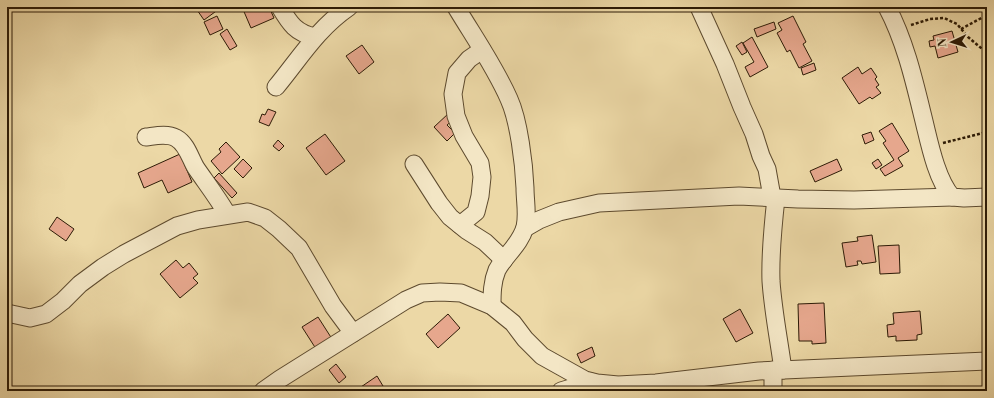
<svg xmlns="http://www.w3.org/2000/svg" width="994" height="398" viewBox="0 0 994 398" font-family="'Libre Bodoni',serif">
<rect width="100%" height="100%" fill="#ecd8a6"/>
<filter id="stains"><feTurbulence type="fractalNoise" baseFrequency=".005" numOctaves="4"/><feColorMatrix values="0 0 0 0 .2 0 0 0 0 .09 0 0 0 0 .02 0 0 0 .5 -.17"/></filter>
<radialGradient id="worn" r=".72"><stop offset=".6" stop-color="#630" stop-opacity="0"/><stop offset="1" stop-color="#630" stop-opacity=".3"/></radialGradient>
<g fill="#e6a78d" stroke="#2d1b06">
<polygon points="195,7 218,7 219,9 204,20"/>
<polygon points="242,7 269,7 274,18 251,28"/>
<polygon points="217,16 223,29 210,35 204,22"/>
<polygon points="793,16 806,42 803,44 812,61 799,68 790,50 787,52 777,33 782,30 778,23"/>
<polygon points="774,22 776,29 757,37 754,29"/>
<polygon points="227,29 237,46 230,50 220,34"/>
<polygon points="952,31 958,52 938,58 935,46 930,47 929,41 934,40 933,36"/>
<polygon points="752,37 768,67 750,77 745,67 754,62 743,43"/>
<polygon points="742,42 747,52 742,55 736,46"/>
<polygon points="362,45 374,62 359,74 346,56"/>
<polygon points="814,63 816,70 803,75 801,68"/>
<polygon points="858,67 862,74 871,68 877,77 875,79 879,85 876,87 881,93 872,99 870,97 859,104 842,78"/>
<polygon points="268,109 276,112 269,126 259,122 262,114 265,115"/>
<polygon points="449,113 454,119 447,125 455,133 447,141 434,127"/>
<polygon points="892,123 909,151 898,158 903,166 885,176 880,169 894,160 883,143 886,141 879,131"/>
<polygon points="871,132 874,140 865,144 862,135"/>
<polygon points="325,134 345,161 326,175 306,148"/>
<polygon points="278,140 284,146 279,151 273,146"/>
<polygon points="226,142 240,157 222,174 211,161 221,152 219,149"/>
<polygon points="180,154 192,182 168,193 162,180 144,188 138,173"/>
<polygon points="243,159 252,168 243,178 234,169"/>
<polygon points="837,159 842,170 815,182 810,171"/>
<polygon points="878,159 882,165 876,169 872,163"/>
<polygon points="219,173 237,193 232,198 214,178"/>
<polygon points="57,217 74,229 66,241 49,229"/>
<polygon points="872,235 876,262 862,264 861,261 857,261 858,265 846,267 842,243 858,241 857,237"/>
<polygon points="899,245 900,273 880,274 878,246"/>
<polygon points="176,260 183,268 189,263 198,274 193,278 198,283 180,298 160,274"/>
<polygon points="824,303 826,343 812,344 812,341 799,341 798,304"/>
<polygon points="740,309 753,333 736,342 723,319"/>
<polygon points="920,311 922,334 917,335 917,340 896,341 896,336 888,337 887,325 894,324 893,313"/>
<polygon points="448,314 460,328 438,348 426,334"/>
<polygon points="318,317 334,342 318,352 302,327"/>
<polygon points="592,347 595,356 581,363 577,354"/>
<polygon points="336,364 346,377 339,383 329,370"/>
<polygon points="377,376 386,391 359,391 358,389"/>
</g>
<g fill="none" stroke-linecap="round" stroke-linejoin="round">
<defs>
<g id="minor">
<path d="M280,7C290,24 296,33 315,37"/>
<path d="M456,7C474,37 495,67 509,99C519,121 524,164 525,188C525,201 528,215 525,227C520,245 505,255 497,270C492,282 492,294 492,306"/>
<polyline points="699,7 725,64 742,107 754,134 761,156 767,169 772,197"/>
<path d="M887,7C905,41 914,80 923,117C929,141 936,179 952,197L964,198L987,197"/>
<path d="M276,87C300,58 317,29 349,7"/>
<path d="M146,137C155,136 167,133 176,138C187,144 190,158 196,168C207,184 218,198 227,214"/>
<polyline points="414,164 439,203 450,217 466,230 485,242 504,260"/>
<path d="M776,198C773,225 770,253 771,281C773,311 779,340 783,370"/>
<polyline points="460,225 476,212 480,196 482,177 480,163 464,136 456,116 453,94 457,73 469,59 482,50"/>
<polyline points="525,228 539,220 559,212 599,203 739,196 798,199 854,200 952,197"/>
<polyline points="7,313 30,318 46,314 63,301 80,284 103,267 124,254 177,226 198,220 248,212 265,218 279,229 299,248 333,306 353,333"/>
<polyline points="263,391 280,379 406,300 422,293 440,292 461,293 492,306 513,323 525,339 542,356 585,380 597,383 618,385 656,383 759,371 987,361"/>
<polyline points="561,391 591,382"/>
<polyline points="773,391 773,370"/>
</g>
</defs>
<use href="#minor" stroke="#5d4a2e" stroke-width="19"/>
<g stroke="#2d1b06" stroke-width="2.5" stroke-dasharray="3 2" stroke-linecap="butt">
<polyline points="911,25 930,19 944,18 957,24 968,37 987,53"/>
<polyline points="961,29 987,15"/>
<polyline points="943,143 987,132"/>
</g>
<use href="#minor" stroke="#f3e6c5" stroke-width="17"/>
</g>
<rect width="994" height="398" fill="none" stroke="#ecd8a6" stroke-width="24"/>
<rect x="8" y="8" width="978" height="382" fill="none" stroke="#2d1b06" stroke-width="2"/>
<rect x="12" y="12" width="970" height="374" fill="none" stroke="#2d1b06"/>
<g transform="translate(952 42) rotate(266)" stroke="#f3e6c5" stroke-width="3" paint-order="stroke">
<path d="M0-3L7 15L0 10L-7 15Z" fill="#2d1b06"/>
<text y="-6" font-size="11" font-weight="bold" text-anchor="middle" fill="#2d1b06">N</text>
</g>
<rect width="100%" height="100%" filter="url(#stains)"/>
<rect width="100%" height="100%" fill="url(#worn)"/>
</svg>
